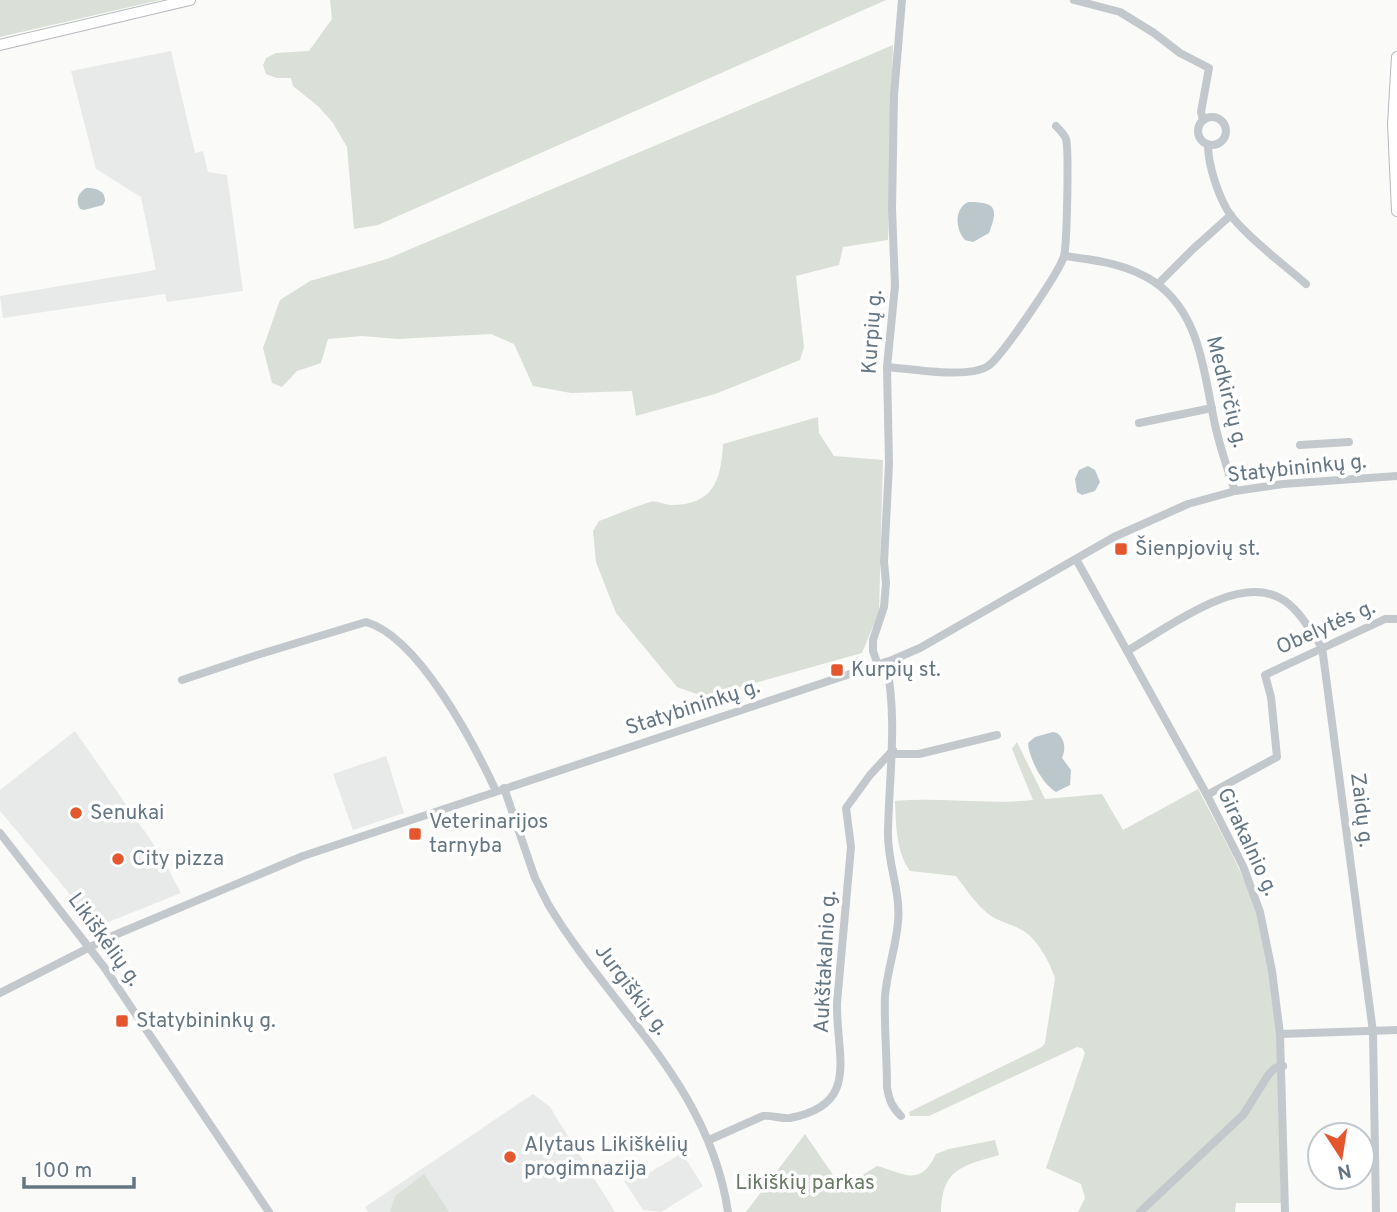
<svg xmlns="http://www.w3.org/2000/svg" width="1397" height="1212" viewBox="0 0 1397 1212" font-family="Overpass,sans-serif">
<rect width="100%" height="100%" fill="#fafaf8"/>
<g fill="#e8e9e9">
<polygon points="171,51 195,153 203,151 208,172 227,175 243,291 167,302 165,294 3,318 0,296 156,270 141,197 96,169 71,71"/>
<polygon points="75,731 161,855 181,893 101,925 90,923 65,888 0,811 0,790"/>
<polygon points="386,756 404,813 353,830 333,774"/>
<polygon points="533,1094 550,1107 615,1212 368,1212 365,1207"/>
<polygon points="682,1153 703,1186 661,1212 643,1210 624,1181 637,1173 641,1178"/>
</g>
<g fill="#dadfd7">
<polygon points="0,0 160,0 0,37"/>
<polygon points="330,0 886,0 378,225 354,229 347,147 333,123 319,107 293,86 291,78 277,78 266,74 263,65 266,58 276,53 309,51 332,19"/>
<polygon points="893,45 888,240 843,247 839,265 796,276 804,347 800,360 715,394 636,416 632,391 571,393 533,386 514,344 491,334 398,339 362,336 328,339 321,363 297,371 282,387 272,383 263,348 280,300 310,281 387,259"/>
<path d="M818,417L819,433L834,456L883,460L879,612L862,653L705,697L677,687L616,613L596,562L593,531L599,521C616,515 633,507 650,502C657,500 664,505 671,505C713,505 721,481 723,444Z"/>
<path d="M1017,742L1045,799L1102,794L1123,830L1198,789C1222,835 1249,881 1262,931C1285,1018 1279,1113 1281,1203H1236L1235,1212H1078L1085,1198L1081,1184L1046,1168L1085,1053L1082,1048L1077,1047L929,1116H910L909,1112L1042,1047L1045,1043L1055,978C1050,963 1037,938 1022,930C1010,923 998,922 987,913C975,903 966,889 956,876L910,871C896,852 896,824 895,801C941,797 987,805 1033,800L1012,749Z"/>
<path d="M805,1134L842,1188L877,1166C906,1174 920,1187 936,1154L949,1149L995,1140L999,1155C963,1166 942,1168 941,1212H746Z"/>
<polygon points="424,1174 449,1212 390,1212 395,1196"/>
</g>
<g fill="#bbc7cb">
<path d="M86,188C96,188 105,190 105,201L103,205L84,210L80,209C75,200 78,193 86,188Z"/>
<path d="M968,202C995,202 999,207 989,233L973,242L965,240C955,229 954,209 968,202Z"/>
<polygon points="1088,466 1095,470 1100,482 1095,491 1082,495 1077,492 1075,479 1079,470"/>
<path d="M1053,732L1057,733C1065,739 1066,749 1062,758L1071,770L1070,785L1056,792C1042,784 1029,758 1028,743L1035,737Z"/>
</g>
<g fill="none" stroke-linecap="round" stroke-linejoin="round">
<defs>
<g id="major">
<polyline points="0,45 190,0"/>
<polyline points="1397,57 1393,124 1397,211"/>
</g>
</defs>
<use href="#major" stroke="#b5babe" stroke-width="12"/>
<g stroke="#c3c8cc" stroke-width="8">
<polyline points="1074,0 1120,12 1154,33 1180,53 1209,68 1201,112 1203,120"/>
<circle cx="1212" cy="131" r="14"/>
<path d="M1208,145C1208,165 1219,200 1232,217C1253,242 1282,263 1306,284"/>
<path d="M1065,256C1096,260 1129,264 1156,283C1203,317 1204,379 1216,429C1221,450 1228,471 1235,491"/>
<polyline points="1158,284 1193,249 1231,215"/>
<path d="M887,367C912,369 968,379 988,366C1001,358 1060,271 1064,256C1067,245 1069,149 1066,139C1064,134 1059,129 1056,126"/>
<polyline points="1139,423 1212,408"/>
<polyline points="1300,445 1349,442"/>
<polyline points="1076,559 1207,795 1243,866 1260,912 1272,971 1280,1034 1285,1212"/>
<path d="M1127,651C1166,629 1236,574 1280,598C1299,608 1310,631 1322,647L1373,1032L1376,1212"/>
<path d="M886,662C898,719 889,775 888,832C887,863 901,891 898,922C896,947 887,971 885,996C884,1026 887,1057 887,1087C889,1100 892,1107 901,1116"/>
<polyline points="878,665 873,651 873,640 884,607 886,583 884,562 889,464 887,367 895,286 892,209 894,95 902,0"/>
<path d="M182,680L257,655L366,622C419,637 474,744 496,791"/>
<polyline points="893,754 919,754 997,735"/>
<path d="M504,788L535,878L548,904C611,1009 709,1084 728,1212"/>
<polyline points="1207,795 1277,757 1271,697 1265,675 1385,619 1397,619"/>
<polyline points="0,833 104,967 269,1212"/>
<polyline points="0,993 110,937 303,856 892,660 920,648 1114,537 1188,504 1235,491 1283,484 1397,476"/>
<polyline points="1280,1034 1397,1030"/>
<path d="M709,1140L763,1116C772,1115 781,1119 790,1118C861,1105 836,1056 837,1003L851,847L846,808L870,775L893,750"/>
<polyline points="1140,1212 1243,1115 1269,1074 1275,1068 1283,1066"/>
</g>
<use href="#major" stroke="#fff" stroke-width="10"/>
</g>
<g fill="#e4572e" stroke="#fff" stroke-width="2.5">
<rect x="1114" y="542" width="14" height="14" rx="3.5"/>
<rect x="830" y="663" width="14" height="14" rx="3.5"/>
<circle cx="76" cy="813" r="7"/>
<rect x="408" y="827" width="14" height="14" rx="3.5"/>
<circle cx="118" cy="859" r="7"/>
<rect x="115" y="1014" width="14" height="14" rx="3.5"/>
<circle cx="510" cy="1157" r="7"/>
</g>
<g text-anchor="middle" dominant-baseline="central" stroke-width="7" stroke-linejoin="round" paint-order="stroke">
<g font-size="21" fill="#657683" stroke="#fff">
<text transform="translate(873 332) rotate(-86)">Kurpių g.</text>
<text transform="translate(1226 392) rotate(76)">Medkirčių g.</text>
<text transform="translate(1297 469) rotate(-6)">Statybininkų g.</text>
<text transform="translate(1326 628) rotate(-24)">Obelytės g.</text>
<text transform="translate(693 708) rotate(-18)">Statybininkų g.</text>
<text transform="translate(1361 810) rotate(83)">Zaidų g.</text>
<text transform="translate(1247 842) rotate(65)">Girakalnio g.</text>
<text transform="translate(104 940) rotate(54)">Likiškėlių g.</text>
<text transform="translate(826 962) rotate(-87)">Aukštakalnio g.</text>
<text transform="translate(631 990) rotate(53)">Jurgiškių g.</text>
</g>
<g font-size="21" fill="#657683" stroke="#fff" text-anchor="start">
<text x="1135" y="549">Šienpjovių st.</text>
<text x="851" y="670">Kurpių st.</text>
<text x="90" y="813">Senukai</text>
<text x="429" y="822">Veterinarijos<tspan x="429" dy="24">tarnyba</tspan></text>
<text x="132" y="859">City pizza</text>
<text x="136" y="1021">Statybininkų g.</text>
<text x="524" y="1145">Alytaus Likiškėlių<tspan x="524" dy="24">progimnazija</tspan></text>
</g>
<g font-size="21" fill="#687a64" stroke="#fff">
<text x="805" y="1183">Likiškių parkas</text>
</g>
</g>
<g transform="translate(1341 1156) rotate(168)"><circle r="33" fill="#ffffff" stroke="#c1c8cd" stroke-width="2"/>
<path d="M0-5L12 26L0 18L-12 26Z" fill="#e4572e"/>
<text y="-10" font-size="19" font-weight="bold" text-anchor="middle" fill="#657683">N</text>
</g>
<path d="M24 1177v10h110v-10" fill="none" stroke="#657683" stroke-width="3.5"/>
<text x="35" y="1177" font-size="21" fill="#657683" stroke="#ffffff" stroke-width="5" paint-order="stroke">100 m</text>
</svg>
